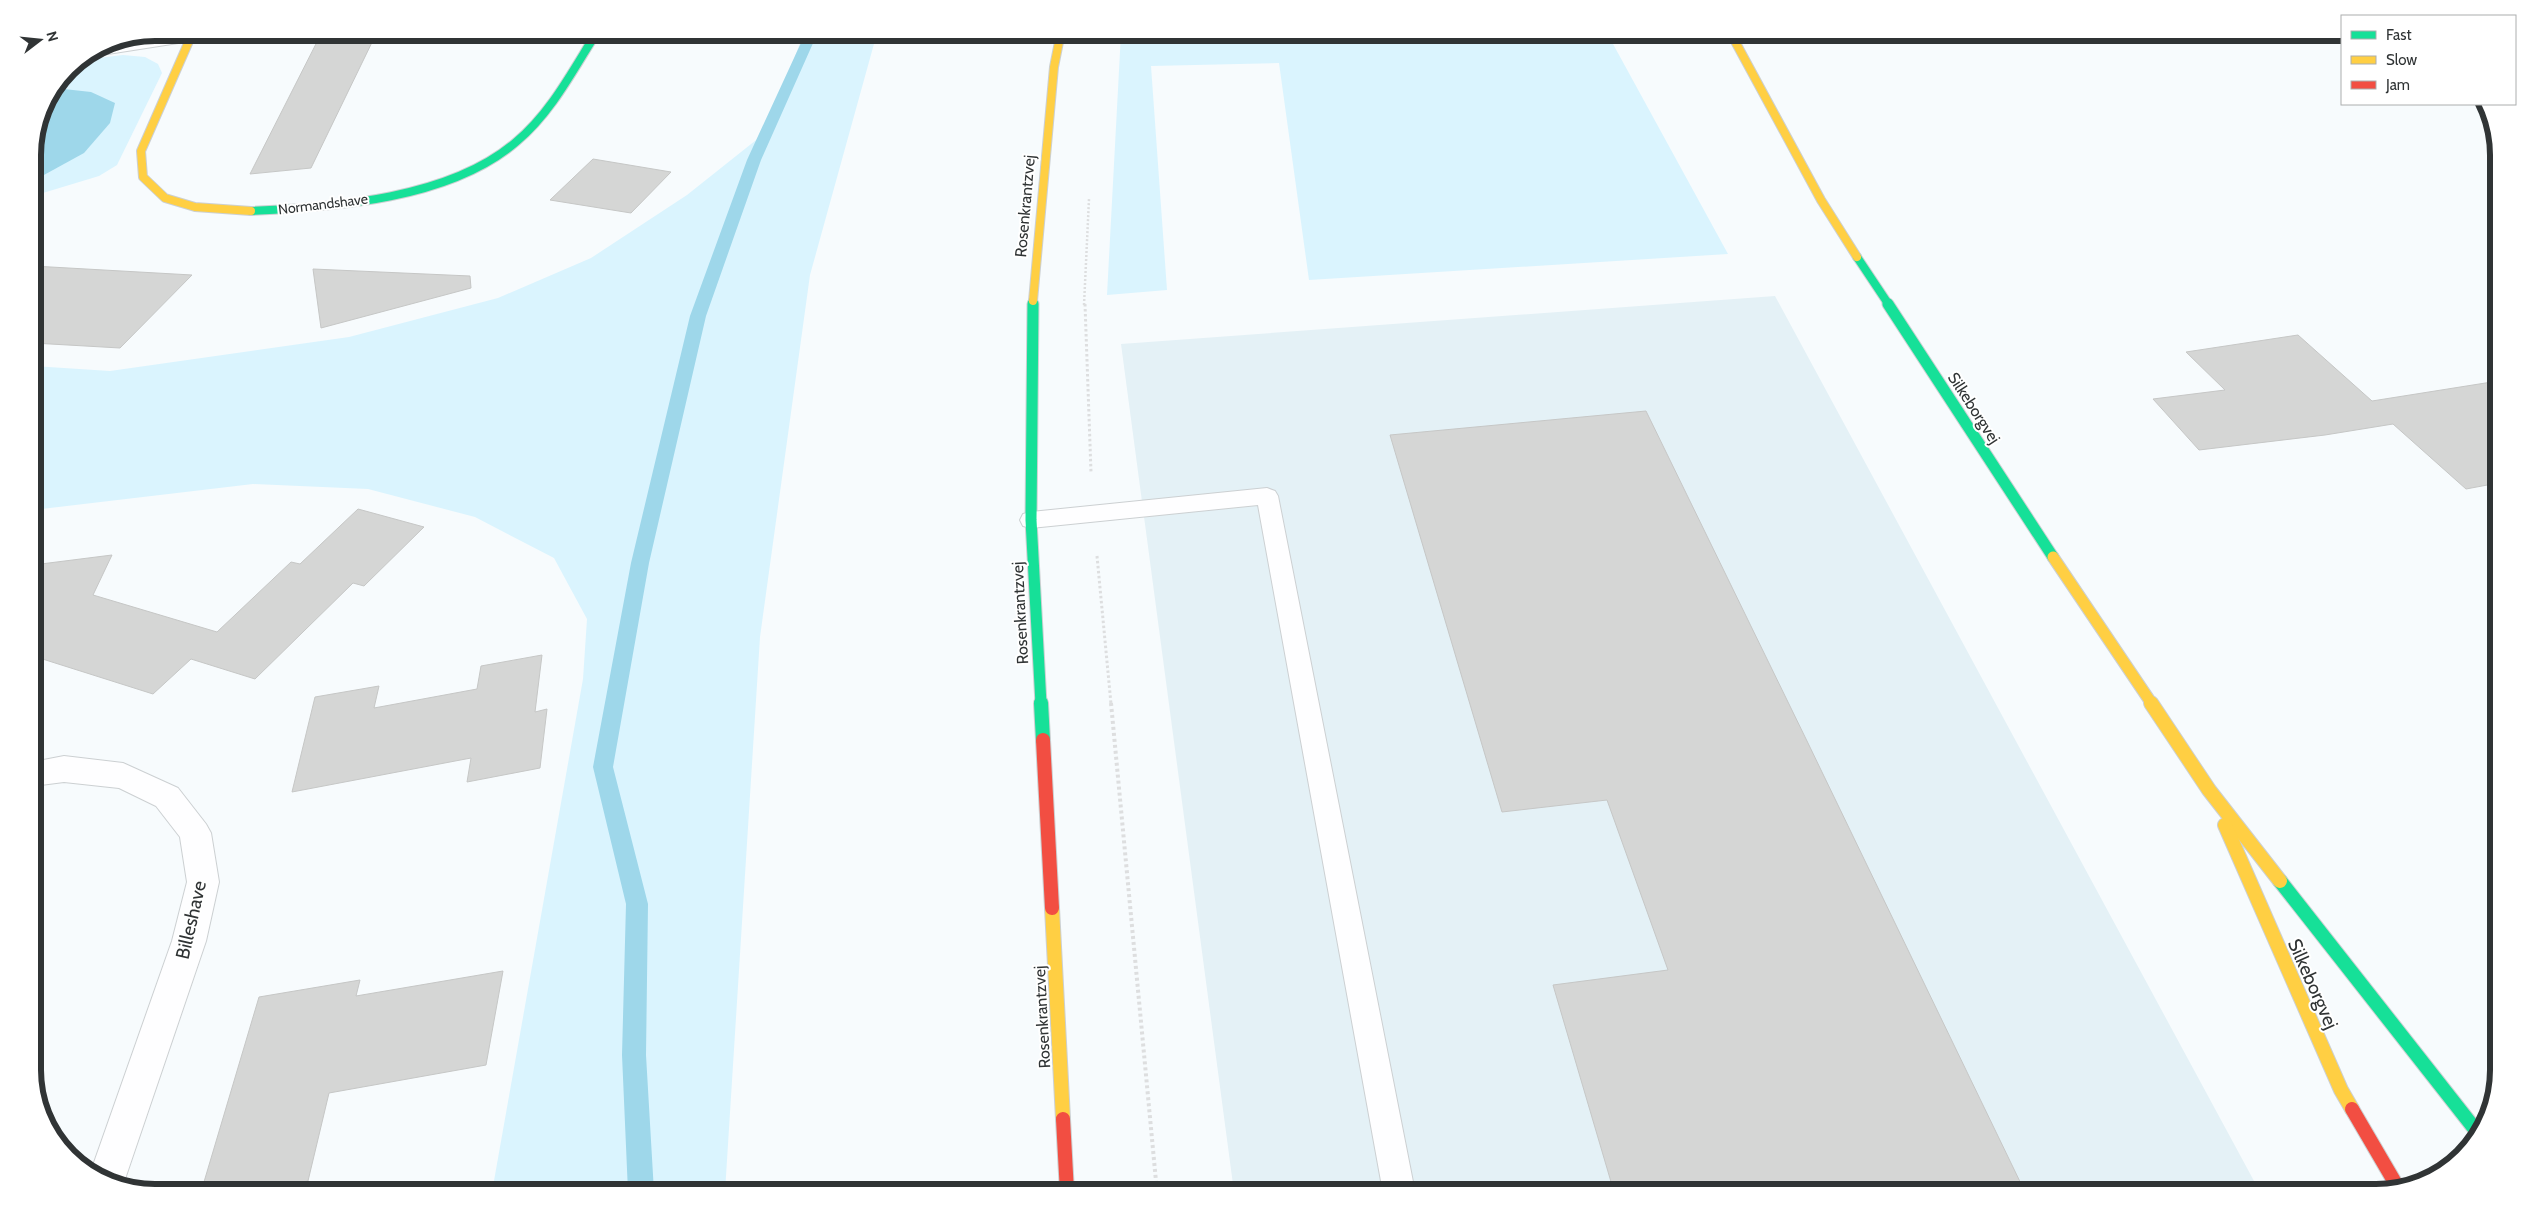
<svg xmlns="http://www.w3.org/2000/svg" width="2531" height="1225" viewBox="0 0 2531 1225" font-family="Cabin,sans-serif">
<rect width="100%" height="100%" fill="#f7fbfd"/>
<polygon fill="#e4f1f6" points="1775,296 2260,1192 1234,1192 1121,344"/>
<g fill="#daf4fe">
<polygon points="804,33 877,33 810,275 760,637 725,1192 492,1192 583,679 587,619 554,558 475,517 368,489 253,484 33,510 33,366 110,371 349,337 498,298 591,258 687,195 765,133"/>
<polygon points="1121,33 1607,33 1728,254 1309,280 1279,63 1151,66 1167,290 1107,295"/>
<polygon points="123,55 145,57 158,64 162,73 117,165 99,176 33,196 33,148 42,108 69,68 81,60"/>
</g>
<path fill="#9ed7ea" d="M55,88L91,92L115,103L110,123L84,153L33,181C33,143 34,120 55,88Z"/>
<g fill="none" stroke-linecap="round" stroke-linejoin="round">
<polygon fill="#9ed7ea" fill-rule="evenodd" points="806,32 818,32 761,160 706,316 649,563 613,767 648,904 646,1055 654,1192 628,1192 622,1055 626,904 593,767 631,563 690,316 747,160"/>
</g>
<g fill="#d5d6d5" stroke="#c6c7c6">
<polygon points="322,32 377,32 311,168 250,174"/>
<polygon points="593,159 671,172 631,213 550,200"/>
<polygon points="33,266 192,275 120,348 33,343"/>
<polygon points="313,269 470,276 471,288 321,328"/>
<polygon points="2298,335 2372,401 2498,381 2498,483 2466,489 2393,424 2325,435 2199,450 2153,399 2225,390 2186,352"/>
<polygon points="1646,411 1807,741 2025,1192 1614,1192 1553,985 1668,970 1607,800 1502,812 1390,435"/>
<polygon points="358,509 424,527 364,586 353,583 255,679 191,659 153,694 33,656 33,565 112,555 93,595 217,632 291,562 300,564"/>
<polygon points="542,655 535,712 547,709 540,768 467,782 471,758 292,792 315,697 379,686 374,708 477,689 481,666"/>
<polygon points="503,971 486,1065 329,1093 308,1181 245,1192 201,1192 259,997 360,980 356,996"/>
</g>
<g fill="none" stroke-linecap="round" stroke-linejoin="round">
<defs>
<polygon id="lane" points="1267,488 1275,491 1278,496 1415,1192 1383,1192 1258,505 1031,528 1023,526 1020,520 1023,514 1031,512"/>
<g id="street">
<polygon points="180,32 197,32 200,36 197,40 191,41 95,56 89,55 105,44"/>
<polygon points="64,756 123,763 178,788 206,824 211,833 219,882 206,941 123,1185 101,1180 91,1171 172,941 187,882 180,837 156,806 119,788 64,782 33,786 33,762"/>
</g>
<g id="fast-far2">
<path d="M251,211C335,207 450,199 516,142C551,113 573,70 597,32"/>
<polyline points="1857,257 1889,305"/>
<polyline points="1033,305 1033,301"/>
</g>
<g id="fast-far1">
<polyline points="1033,304 1031,520 1041,704"/>
<polyline points="1888,304 2053,557"/>
</g>
<g id="fast">
<polyline points="1041,703 1043,740"/>
<polyline points="2280,881 2478,1133"/>
</g>
<g id="slow-far2">
<polyline points="193,32 141,151 143,177 165,198 195,207 251,211"/>
<polyline points="1730,32 1821,200 1857,257"/>
<polyline points="1033,301 1054,67 1061,32"/>
</g>
<polyline id="slow-far1" points="2053,557 2152,704"/>
<g id="slow">
<polyline points="2151,703 2209,790 2280,881"/>
<polyline points="2225,825 2341,1090 2352,1109"/>
<polyline points="1052,908 1063,1119"/>
</g>
<g id="jam">
<polyline points="1043,740 1052,908"/>
<polyline points="2352,1109 2397,1186"/>
<polyline points="1063,1119 1067,1192"/>
</g>
</defs>
<use href="#lane" stroke="#ccd0d2" stroke-width="2"/>
<use href="#street" stroke="#ccd0d2" stroke-width="2"/>
<use href="#fast-far2" stroke="#ccd0d2" stroke-width="10"/>
<use href="#fast-far1" stroke="#ccd0d2" stroke-width="13"/>
<use href="#fast" stroke="#ccd0d2" stroke-width="16"/>
<use href="#slow-far2" stroke="#ccd0d2" stroke-width="10"/>
<use href="#slow-far1" stroke="#ccd0d2" stroke-width="13"/>
<use href="#slow" stroke="#ccd0d2" stroke-width="16"/>
<use href="#jam" stroke="#ccd0d2" stroke-width="16"/>
<polyline stroke="#dddedf" stroke-width="2.5" stroke-dasharray="2 2" stroke-linecap="butt" points="1084,305 1089,199"/>
<g stroke="#dddedf" stroke-width="3" stroke-dasharray="2.5 2.5" stroke-linecap="butt">
<polyline points="1085,304 1091,472"/>
<polyline points="1097,556 1111,704"/>
</g>
<polyline stroke="#dddedf" stroke-width="4" stroke-dasharray="3 3" stroke-linecap="butt" points="1111,703 1157,1192"/>
<use href="#lane" fill="#fefeff" fill-rule="evenodd"/>
<use href="#street" fill="#fefeff" fill-rule="evenodd"/>
<use href="#fast-far2" stroke="#16e098" stroke-width="8"/>
<use href="#fast-far1" stroke="#16e098" stroke-width="11"/>
<use href="#fast" stroke="#16e098" stroke-width="14"/>
<use href="#slow-far2" stroke="#ffcf43" stroke-width="8"/>
<use href="#slow-far1" stroke="#ffcf43" stroke-width="11"/>
<use href="#slow" stroke="#ffcf43" stroke-width="14"/>
<use href="#jam" stroke="#f24e42" stroke-width="14"/>
</g>
<g text-anchor="middle" dominant-baseline="central" stroke-width="4" stroke-linejoin="round" paint-order="stroke">
<g font-size="14" fill="#303435" stroke="#fff">
<text transform="translate(323 204) rotate(-7)">Normandshave</text>
</g>
<g font-size="16" fill="#303435" stroke="#fff">
<text transform="translate(1025 206) rotate(-85)">Rosenkrantzvej</text>
<text transform="translate(1974 408) rotate(57)">Silkeborgvej</text>
<text transform="translate(1020 613) rotate(-93)">Rosenkrantzvej</text>
<text transform="translate(1042 1017) rotate(-93)">Rosenkrantzvej</text>
</g>
<g font-size="19" fill="#303435" stroke="#fff">
<text transform="translate(191 920) rotate(-77)">Billeshave</text>
<text transform="translate(2313 984) rotate(66)">Silkeborgvej</text>
</g>
</g>
<path d="M0 0H2531V1225H0ZM155 41H2376A114 114 0 0 1 2490 155V1070A114 114 0 0 1 2376 1184H155A114 114 0 0 1 41 1070V155A114 114 0 0 1 155 41Z" fill="#fff" fill-rule="evenodd"/>
<path fill="none" stroke="#303435" stroke-width="6" d="M155 41H2376A114 114 0 0 1 2490 155V1070A114 114 0 0 1 2376 1184H155A114 114 0 0 1 41 1070V155A114 114 0 0 1 155 41Z"/>
<rect x="2341" y="15" width="175" height="90" fill="#ffffff" stroke="#acaeae"/>
<rect x="2351" y="31" width="25" height="8" fill="#16e098" stroke="#acaeae"/>
<text x="2386" y="40" font-size="15" fill="#303435">Fast</text>
<rect x="2351" y="56" width="25" height="8" fill="#ffcf43" stroke="#acaeae"/>
<text x="2386" y="65" font-size="15" fill="#303435">Slow</text>
<rect x="2351" y="81" width="25" height="8" fill="#f24e42" stroke="#acaeae"/>
<text x="2386" y="90" font-size="15" fill="#303435">Jam</text>
<g transform="translate(40 40) rotate(74)" stroke="#ffffff" stroke-width="4" paint-order="stroke">
<path d="M0-4L9 19L0 12L-9 19Z" fill="#303435"/>
<text y="-8" font-size="14" font-weight="bold" text-anchor="middle" fill="#303435">N</text>
</g>
</svg>
